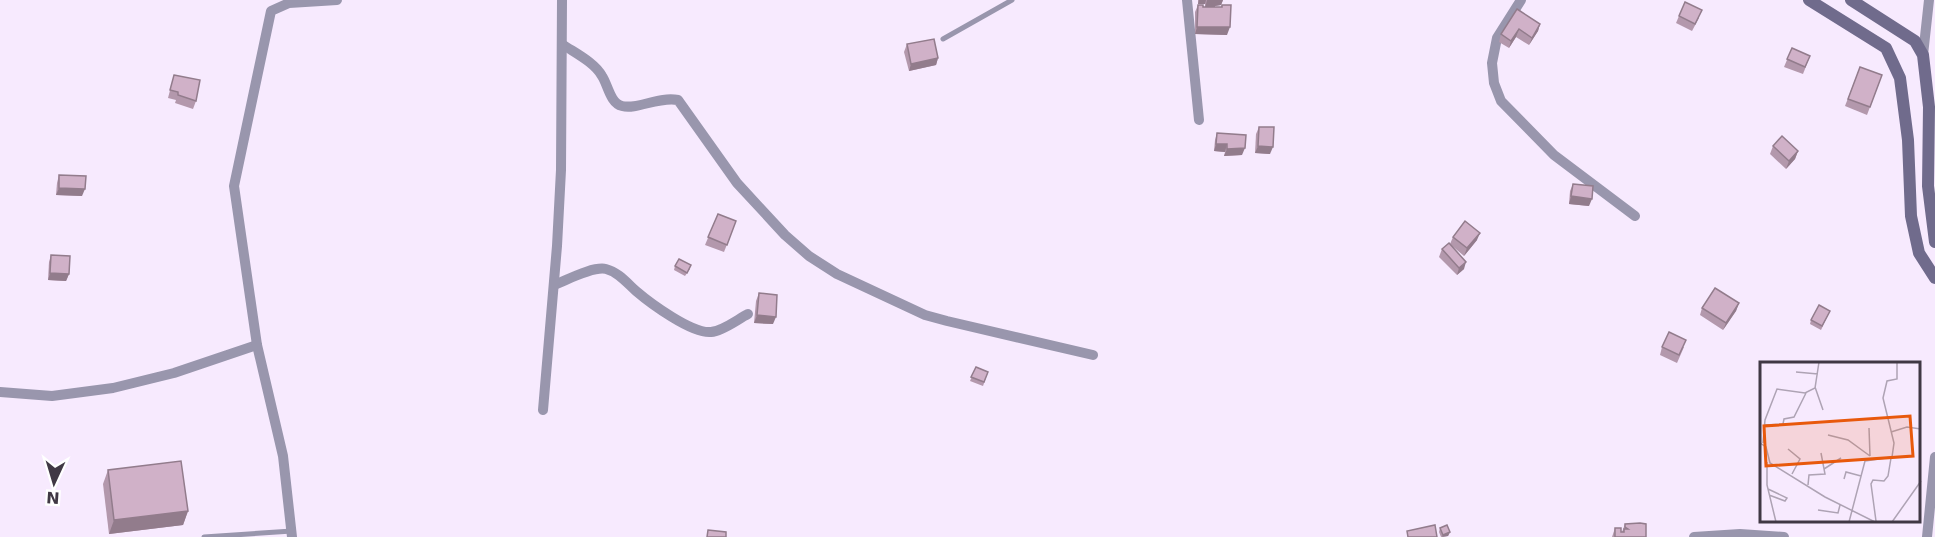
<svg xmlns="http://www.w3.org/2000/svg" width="1935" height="537" viewBox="0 0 1935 537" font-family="'DejaVu Sans',sans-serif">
<rect width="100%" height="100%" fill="#f7eafe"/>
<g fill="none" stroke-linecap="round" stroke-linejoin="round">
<g stroke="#9996ad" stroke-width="5">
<polyline points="943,39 1012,0"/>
<polyline points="204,537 292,531"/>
</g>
<g stroke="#9996ad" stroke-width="10">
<polyline points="1187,0 1199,120"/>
<polyline points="1521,0 1497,38 1492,63 1494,83 1501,101 1554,155 1635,216"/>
<path d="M562,44C575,53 594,62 602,76C608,85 610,103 622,106C637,110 659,96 678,100L737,183L785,235L809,256L837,274L925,315L947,321L1093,355"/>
<polyline points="1923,55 1929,0"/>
<path d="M554,285C567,280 593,266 606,269C618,272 627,283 636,291C650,303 692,334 711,332C723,331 738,319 748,314"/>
<polyline points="0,392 52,396 113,388 174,373 257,345"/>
<polyline points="543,410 557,246 561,170 562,0"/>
<polyline points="292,537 283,456 257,345 234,186 271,11 289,3 337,0"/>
<polyline points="1694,537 1740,534 1784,537"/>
<polyline points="1927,537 1935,457"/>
</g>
<g stroke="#706b8c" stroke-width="12">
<polyline points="1809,0 1886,48 1900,78 1908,140 1911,216 1919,253 1935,278"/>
<polyline points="1851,0 1915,41 1923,55 1929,107 1928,186 1935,242"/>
</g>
</g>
<g fill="#b398ac">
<polygon points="1198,0 1223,0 1221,5 1215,6 1215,7 1221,7 1222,5 1227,35 1195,34 1195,12 1198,5 1205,7 1205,4 1198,4"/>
<polygon points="1679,16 1699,18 1692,31 1676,23"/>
<polygon points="1540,24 1538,31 1529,45 1516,37 1509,48 1499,42 1501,34"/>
<polygon points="907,44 938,58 936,65 909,71 904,52"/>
<polygon points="1792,48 1810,56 1803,74 1784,67"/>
<polygon points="1860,67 1882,75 1867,115 1845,106"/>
<polygon points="174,75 196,101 193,109 175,103 176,100 168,98"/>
<polygon points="1259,127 1270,154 1255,153 1256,134"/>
<polygon points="1217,133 1242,155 1224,156 1225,152 1214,151 1215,140"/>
<polygon points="1773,146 1798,151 1795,159 1786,169 1770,154"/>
<polygon points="59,175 82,196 56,195 57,183"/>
<polygon points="1573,184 1589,206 1569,204 1570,191"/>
<polygon points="718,214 736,221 724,252 705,245"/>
<polygon points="1453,237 1477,240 1464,256 1451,245 1464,269 1457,275 1439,257 1442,249 1450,244"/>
<polygon points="51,255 69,274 66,281 48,280 49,262"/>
<polygon points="675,266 690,269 685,276 674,270"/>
<polygon points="759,293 773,324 754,323 756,301"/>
<polygon points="1739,303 1736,311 1723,330 1700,315 1702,308"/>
<polygon points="1830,311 1821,330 1810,324 1811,320"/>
<polygon points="1662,347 1684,347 1677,363 1660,355"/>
<polygon points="976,367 988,372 983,386 970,381"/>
<polygon points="108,470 188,511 183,525 109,534 103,484"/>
<polygon points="1625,524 1646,537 1612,537 1615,528 1621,532 1622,532"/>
<polygon points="1440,528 1450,532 1448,536 1441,537 1439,532"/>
</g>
<g fill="#927c8c">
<polygon points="1199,0 1206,0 1205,4 1198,4"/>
<polygon points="1207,0 1223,0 1221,5 1215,6 1215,7 1205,8"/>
<polygon points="1540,24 1538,31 1529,45 1532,38"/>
<polygon points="1197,27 1230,27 1227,35 1195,34"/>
<polygon points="1519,29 1516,37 1509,48 1511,41"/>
<polygon points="938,58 936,65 909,71 911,64"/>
<polygon points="1216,144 1227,144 1225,152 1214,151"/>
<polygon points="1258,146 1273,147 1270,154 1255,153"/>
<polygon points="1245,148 1242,155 1224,156 1227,149"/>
<polygon points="1798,151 1795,159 1786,169 1789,161"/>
<polygon points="59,188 85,189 82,196 56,195"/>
<polygon points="1571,196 1592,199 1589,206 1569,204"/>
<polygon points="1480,233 1477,240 1464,256 1467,248"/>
<polygon points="1466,262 1464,269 1457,275 1459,268"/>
<polygon points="50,273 69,274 66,281 48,280"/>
<polygon points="1739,303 1736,311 1723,330 1726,323"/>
<polygon points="757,315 776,317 773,324 754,323"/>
<polygon points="188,511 183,525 109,534 114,520"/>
<polygon points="1450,532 1448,536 1442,537 1443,535"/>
</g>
<g fill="#d0b1c8" stroke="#927c8c" stroke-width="1.5">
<polygon points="1685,2 1702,10 1695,24 1679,16"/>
<polygon points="1198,5 1203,5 1203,7 1222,7 1222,5 1231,5 1230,27 1197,27"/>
<polygon points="1517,9 1540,24 1532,38 1519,29 1511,41 1501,34"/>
<polygon points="934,39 938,58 911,64 907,44"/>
<polygon points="1792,48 1810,56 1805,67 1787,59"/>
<polygon points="1860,67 1882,75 1870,107 1848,99"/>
<polygon points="174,75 200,80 196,101 178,95 178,92 170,90"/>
<polygon points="1259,127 1274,127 1273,147 1258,146"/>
<polygon points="1217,133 1246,135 1245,148 1227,149 1227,144 1216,144"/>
<polygon points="1782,136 1798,151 1789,161 1773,146"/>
<polygon points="59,175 86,176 85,189 59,188"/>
<polygon points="1573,184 1593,186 1592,199 1571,196"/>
<polygon points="718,214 736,221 727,245 708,237"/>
<polygon points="1465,221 1480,233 1467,248 1453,237"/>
<polygon points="1449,243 1466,262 1459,268 1442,249"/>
<polygon points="51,255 70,256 69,274 50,273"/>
<polygon points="679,259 691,265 687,273 675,266"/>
<polygon points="1715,288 1739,303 1726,323 1702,308"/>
<polygon points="759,293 777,295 776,317 757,315"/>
<polygon points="1819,305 1830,311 1822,326 1811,320"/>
<polygon points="1669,332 1686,340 1679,355 1662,347"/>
<polygon points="976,367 988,372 984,382 971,377"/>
<polygon points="181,461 188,511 114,520 108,470"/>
<polygon points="1640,523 1646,524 1646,537 1615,537 1615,528 1621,528 1621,532 1624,532 1624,529 1628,529 1625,527 1625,524"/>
<polygon points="1435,525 1437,537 1408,537 1407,531"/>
<polygon points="1447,525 1450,532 1443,535 1440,528"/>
<polygon points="708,530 726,532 726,537 707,537"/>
</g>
<g transform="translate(1760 362)">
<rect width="160" height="160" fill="#f7eafe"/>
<path fill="none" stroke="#aea3b4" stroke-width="1.5" d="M36,10L58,12M55,25L63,48M4,63L23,62L24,57L34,55L46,31M109,66L110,94M131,70L147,65L161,67M68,73L88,78L110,94M0,81L6,85L10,101L65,135L115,160M3,81L5,58L17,27L45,31L55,26L59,0M28,87L40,97L32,112M7,100V123L16,160M64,107L81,96M84,117L86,110L101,114M48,123L49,113L65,112L61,91M8,127L27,136L25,139L9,133M58,148L78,151L80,143M116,159L111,122L113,118L124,119L128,114L131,96M89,160L105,99L132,95L134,81L123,36L127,19L137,17V0M132,160L161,119"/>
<path fill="#e8590c" fill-opacity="0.15" stroke="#e8590c" stroke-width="3" d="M150,54L153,94L6,104L4,64Z"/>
<rect width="160" height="160" fill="none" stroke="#403844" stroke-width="3"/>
</g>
<g transform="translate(54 483) rotate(184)" stroke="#ffffff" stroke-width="4.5" paint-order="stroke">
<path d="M0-4.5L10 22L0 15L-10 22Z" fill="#403844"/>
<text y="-9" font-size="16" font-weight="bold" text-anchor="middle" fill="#403844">N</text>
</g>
</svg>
